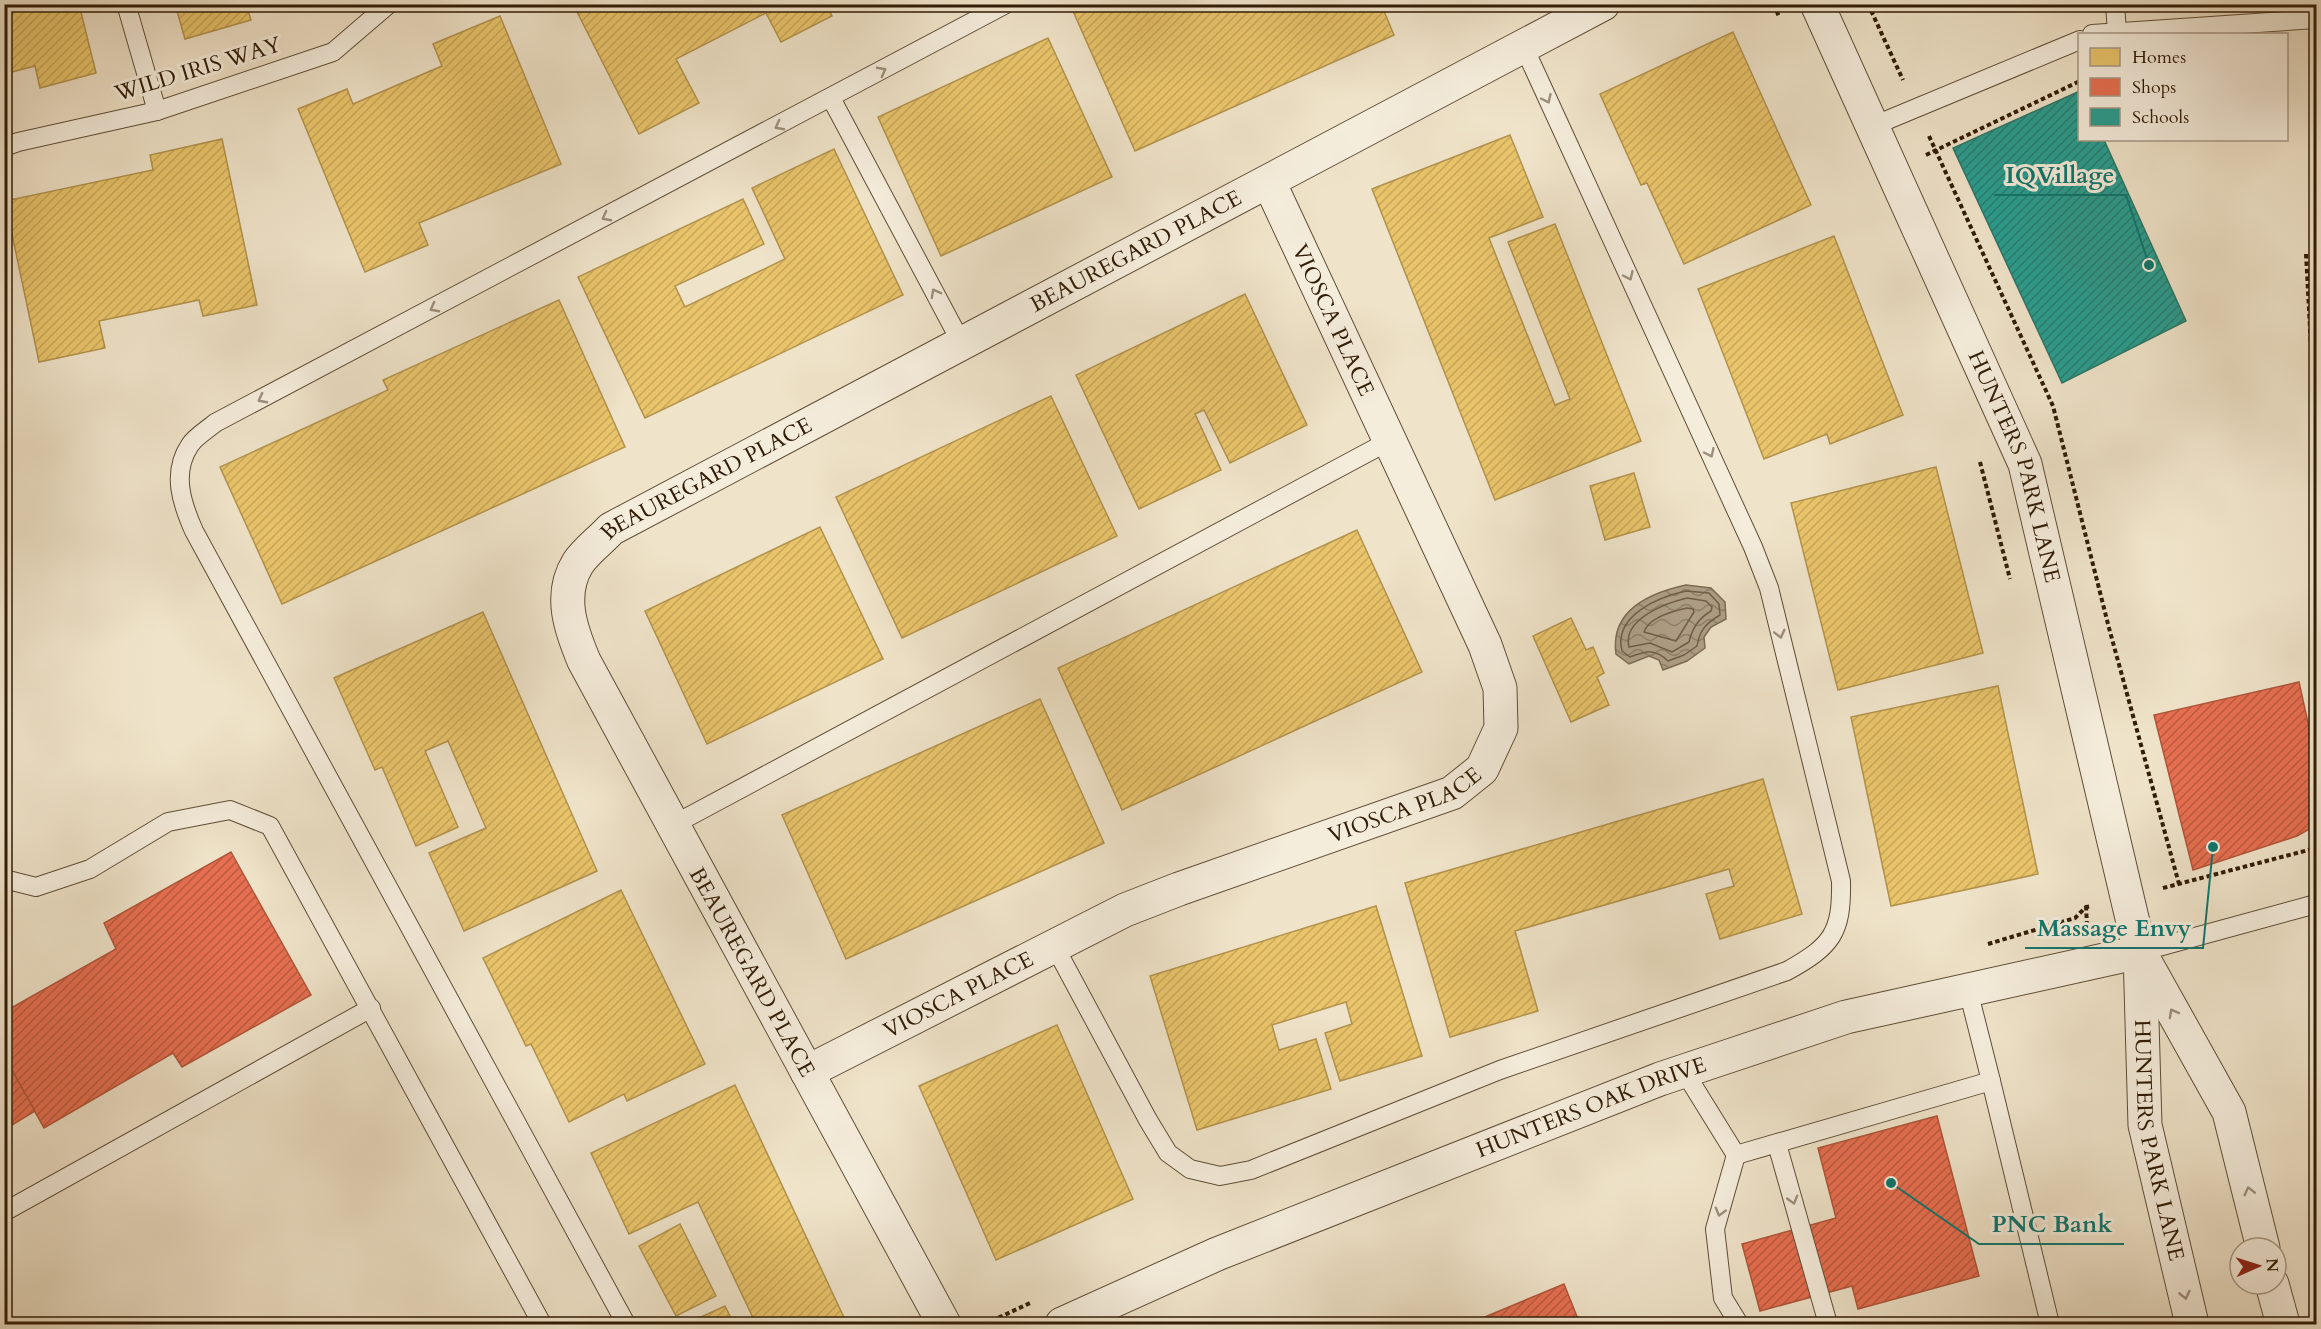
<svg xmlns="http://www.w3.org/2000/svg" width="2321" height="1329" viewBox="0 0 2321 1329" font-family="Cardo,serif">
<defs>
<pattern id="water-waves" width="16" height="10" patternUnits="userSpaceOnUse" patternTransform="scale(1.5)"><rect width="16" height="10" fill="#ae9f87"/><path d="M0 5q4-4 8 0t8 0" fill="none" stroke="#8e816c"/></pattern>
<pattern id="homes-hatch" width="6" height="6" patternUnits="userSpaceOnUse" patternTransform="scale(1.5)"><rect width="6" height="6" fill="#e9c46a"/><path d="M-1 1l2-2M0 6l6-6M5 7l2-2" fill="none" stroke="#c8a85a"/></pattern>
<pattern id="shops-hatch" width="6" height="6" patternUnits="userSpaceOnUse" patternTransform="scale(1.5)"><rect width="6" height="6" fill="#e76f51"/><path d="M-1 1l2-2M0 6l6-6M5 7l2-2" fill="none" stroke="#bc5a41"/></pattern>
<pattern id="schools-hatch" width="6" height="6" patternUnits="userSpaceOnUse" patternTransform="scale(1.5)"><rect width="6" height="6" fill="#2a9d8f"/><path d="M-1 1l2-2M0 6l6-6M5 7l2-2" fill="none" stroke="#257f73"/></pattern>
</defs>
<rect width="100%" height="100%" fill="#efe3c9"/>
<filter id="stains"><feTurbulence type="fractalNoise" baseFrequency=".00333" numOctaves="4"/><feColorMatrix values="0 0 0 0 .2 0 0 0 0 .09 0 0 0 0 .02 0 0 0 .5 -.17"/></filter>
<radialGradient id="worn" r=".72"><stop offset=".6" stop-color="#630" stop-opacity="0"/><stop offset="1" stop-color="#630" stop-opacity=".3"/></radialGradient>
<path fill="url(#water-waves)" stroke="#7c6b53" stroke-width="1.5" d="M1686,585L1711,588L1725,602L1726,619L1711,627L1704,637L1705,648L1687,661L1663,670L1659,660L1649,656L1629,664L1616,654C1610,611 1649,593 1686,585Z"/>
<g fill="url(#homes-hatch)" stroke="#b2924c" stroke-width="1.5">
<polygon points="4,4 79,4 96,73 40,88 35,66 4,74"/>
<polygon points="175,4 246,4 251,20 185,39"/>
<polygon points="573,4 826,4 832,16 781,42 766,13 676,59 699,103 639,134"/>
<polygon points="1087,4 1381,4 1394,35 1135,151 1073,11"/>
<polygon points="500,16 561,164 419,223 428,245 365,272 298,109 347,89 353,104 442,66 433,44"/>
<polygon points="1733,32 1811,205 1684,264 1647,183 1641,185 1600,94"/>
<polygon points="1048,38 1112,177 941,256 878,117"/>
<polygon points="1510,135 1543,217 1489,238 1555,405 1570,399 1508,242 1555,224 1641,441 1495,500 1372,189"/>
<polygon points="222,139 257,305 203,316 199,300 99,321 105,348 39,362 5,201 153,170 150,155"/>
<polygon points="834,149 903,295 645,418 578,277 743,199 764,244 675,286 685,307 785,259 752,188"/>
<polygon points="1834,236 1903,415 1830,444 1827,434 1764,459 1698,289"/>
<polygon points="1245,294 1307,425 1230,463 1204,410 1195,414 1221,470 1139,509 1076,375"/>
<polygon points="559,300 625,447 282,604 220,467 388,390 383,380"/>
<polygon points="1051,396 1117,536 902,638 836,497"/>
<polygon points="1936,467 1983,653 1838,690 1791,503"/>
<polygon points="1634,473 1650,527 1605,540 1590,486"/>
<polygon points="820,527 883,659 707,744 645,611"/>
<polygon points="1357,530 1422,672 1122,810 1058,668"/>
<polygon points="483,612 597,871 464,931 429,853 486,828 448,741 425,751 458,827 416,846 382,767 375,770 334,678"/>
<polygon points="1571,618 1586,650 1593,647 1604,673 1597,677 1609,705 1571,722 1533,636"/>
<polygon points="1998,686 2038,874 1891,906 1851,717"/>
<polygon points="1040,699 1104,843 846,959 782,815"/>
<polygon points="1763,779 1802,914 1720,939 1706,894 1734,886 1729,869 1515,931 1538,1011 1450,1037 1405,883"/>
<polygon points="621,890 705,1064 627,1101 624,1094 569,1122 531,1044 526,1046 483,958"/>
<polygon points="1376,906 1422,1056 1340,1081 1325,1033 1352,1024 1346,1002 1272,1025 1279,1050 1316,1039 1331,1089 1197,1130 1150,976"/>
<polygon points="1057,1025 1133,1199 996,1260 919,1086"/>
<polygon points="735,1085 847,1324 756,1324 698,1202 629,1234 591,1153"/>
<polygon points="680,1224 716,1296 676,1316 639,1246"/>
<polygon points="725,1306 734,1324 686,1324"/>
</g>
<g fill="url(#shops-hatch)" stroke="#b0563a" stroke-width="1.5">
<polygon points="2299,682 2316,759 2316,822 2313,827 2297,836 2193,870 2154,715"/>
<polygon points="231,852 311,995 182,1067 173,1053 44,1128 4,1056 4,1012 116,949 104,923"/>
<polygon points="4,1056 35,1111 4,1130"/>
<polygon points="1937,1116 1979,1276 1858,1309 1852,1286 1760,1311 1742,1244 1836,1218 1818,1148"/>
<polygon points="1564,1284 1580,1324 1468,1324"/>
</g>
<polygon fill="url(#schools-hatch)" stroke="#2c7666" stroke-width="1.5" points="2080,91 2080,140 2104,140 2186,321 2062,383 1953,148"/>
<g fill="none" stroke-linecap="round" stroke-linejoin="round">
<g stroke="#705e46" stroke-width="1.5">
<path d="M1686,591L1709,593L1719,604L1720,615C1705,624 1700,630 1697,646L1684,655L1668,661C1655,648 1647,651 1630,657L1622,651C1613,616 1658,597 1686,591Z"/>
<path d="M1687,598L1706,601L1712,607L1711,611C1699,618 1692,628 1689,642L1672,652L1650,643L1629,647C1622,619 1666,603 1687,598Z"/>
<path d="M1687,608L1693,609L1694,612L1676,641L1644,632C1649,617 1673,611 1687,608Z"/>
</g>
<defs>
<g id="service">
<polyline points="126,4 157,111"/>
<polyline points="2115,4 2117,32"/>
<polyline points="2092,34 2316,19"/>
<polyline points="831,98 962,344"/>
<polyline points="1873,126 2080,40"/>
<polyline points="4,147 18,142 157,111 333,52 389,4"/>
<polyline points="673,825 1389,441"/>
<polyline points="4,879 36,887 90,869 168,822 230,810 270,826 542,1324"/>
<path d="M1055,947L1148,1120L1168,1153L1190,1169L1220,1176L1251,1170L1500,1070L1787,971C1832,946 1842,933 1841,881L1769,588L1753,547L1523,45"/>
<polyline points="2140,952 2316,904"/>
<polyline points="1684,1071 1736,1155 1991,1081 1968,990"/>
<polyline points="1991,1081 2050,1324"/>
<polyline points="1777,1144 1828,1324"/>
<polyline points="1736,1155 1715,1229 1723,1298 1739,1324"/>
<polyline points="4,1212 371,1008"/>
<path d="M626,1324L194,531C182,504 171,473 190,445C195,437 207,430 215,423L1006,4"/>
</g>
<g id="minor">
<path id="s1" d="M1817,4L2025,464L2140,952L2145,1125L2192,1324"/>
<polyline points="2143,958 2229,1112 2263,1248"/>
<path id="s2" d="M807,1072L1125,910L1179,889L1452,793L1482,769L1501,728L1500,688L1485,645L1269,182"/>
<polyline points="2272,1284 2283,1324"/>
<path id="s3" d="M944,1324L584,661C571,630 558,595 578,563C586,551 601,540 611,529L1603,4"/>
<path id="s4" d="M1062,1324L1217,1254L1660,1079L1846,1017L2140,952"/>
</g>
</defs>
<use href="#service" stroke="#604e37" stroke-width="20"/>
<use href="#minor" stroke="#604e37" stroke-width="35"/>
<g stroke="#311c06" stroke-width="4" stroke-dasharray="4.5 3" stroke-linecap="butt">
<polyline points="1774,4 1779,17"/>
<polyline points="1868,4 1903,80"/>
<polyline points="1929,136 2053,406 2109,628 2179,884"/>
<polyline points="1926,155 2080,81"/>
<polyline points="2306,254 2316,439"/>
<polyline points="2308,276 2316,276"/>
<polyline points="1980,462 2010,579"/>
<polyline points="2163,888 2316,848"/>
<polyline points="2086,906 2087,926"/>
<polyline points="1988,944 2075,918 2086,907 2092,906"/>
<polyline points="985,1324 1030,1303"/>
</g>
<use href="#service" stroke="#f5eddc" stroke-width="18"/>
<use href="#minor" stroke="#f5eddc" stroke-width="33"/>
</g>
<defs><path id="oneway-chevron" d="M-2-3.5L2.5 0L-2 3.5" fill="none" stroke-width="1.6" stroke-linecap="round" stroke-linejoin="round" transform="scale(1.5)"/></defs>
<g stroke="#9d8f7c">
<use href="#oneway-chevron" transform="translate(882 71) rotate(-28)"/>
<use href="#oneway-chevron" transform="translate(1547 99) rotate(65)"/>
<use href="#oneway-chevron" transform="translate(779 126) rotate(152)"/>
<use href="#oneway-chevron" transform="translate(606 217) rotate(152)"/>
<use href="#oneway-chevron" transform="translate(1629 276) rotate(65)"/>
<use href="#oneway-chevron" transform="translate(935 293) rotate(-118)"/>
<use href="#oneway-chevron" transform="translate(434 308) rotate(152)"/>
<use href="#oneway-chevron" transform="translate(262 399) rotate(152)"/>
<use href="#oneway-chevron" transform="translate(1710 453) rotate(65)"/>
<use href="#oneway-chevron" transform="translate(1780 634) rotate(76)"/>
<use href="#oneway-chevron" transform="translate(2173 1013) rotate(-119)"/>
<use href="#oneway-chevron" transform="translate(2249 1191) rotate(-104)"/>
<use href="#oneway-chevron" transform="translate(1793 1200) rotate(74)"/>
<use href="#oneway-chevron" transform="translate(1720 1212) rotate(106)"/>
<use href="#oneway-chevron" transform="translate(2185 1295) rotate(77)"/>
</g>
<g text-anchor="middle" dominant-baseline="central" stroke-width="6" stroke-linejoin="round" paint-order="stroke">
<g font-size="22" fill="#311c06" stroke="#f5eddc">
<text transform="translate(198 69) rotate(-17)">WILD IRIS WAY</text>
<text stroke="none"><textPath href="#s3" startOffset="1498">BEAUREGARD PLACE</textPath></text>
<text transform="translate(1333 320) rotate(65)">VIOSCA PLACE</text>
<text stroke="none"><textPath href="#s1" startOffset="504">HUNTERS PARK LANE</textPath></text>
<text stroke="none"><textPath href="#s3" startOffset="1012">BEAUREGARD PLACE</textPath></text>
<text stroke="none"><textPath href="#s2" startOffset="656">VIOSCA PLACE</textPath></text>
<text transform="translate(752 972) rotate(61)">BEAUREGARD PLACE</text>
<text stroke="none"><textPath href="#s2" startOffset="170">VIOSCA PLACE</textPath></text>
<text stroke="none"><textPath href="#s4" startOffset="572">HUNTERS OAK DRIVE</textPath></text>
<text stroke="none"><textPath href="#s1" startOffset="1196">HUNTERS PARK LANE</textPath></text>
</g>
</g>
<path fill="none" stroke="#0f766e" stroke-width="2" d="M2149 265L2126 195H1994M2213 847L2203 948H2025M1891 1183L1979 1244H2124"/>
<g fill="#0f766e" stroke="#f5eddc" stroke-width="2">
<circle cx="2149" cy="265" r="6"/>
<circle cx="2213" cy="847" r="6"/>
<circle cx="1891" cy="1183" r="6"/>
</g>
<g font-size="24" text-anchor="middle" font-weight="bold" fill="#0f766e" stroke="#f5eddc" stroke-width="6" stroke-linejoin="round" paint-order="stroke">
<text x="2060" y="183">IQVillage</text>
<text x="2114" y="936">Massage Envy</text>
<text x="2052" y="1232">PNC Bank</text>
</g>
<rect width="2321" height="1329" fill="none" stroke="#efe3c9" stroke-width="24"/>
<rect x="6" y="6" width="2309" height="1317" fill="none" stroke="#311c06" stroke-width="3"/>
<rect x="12" y="12" width="2297" height="1305" fill="none" stroke="#311c06" stroke-width="1.5"/>
<rect x="2078" y="33" width="210" height="108" fill="#f5eddc" stroke="#a79986" stroke-width="1.5"/>
<rect x="2090" y="48" width="30" height="18" fill="#e9c46a" stroke="#a79986" stroke-width="1.5"/>
<text x="2132" y="63" font-size="18" fill="#311c06">Homes</text>
<rect x="2090" y="78" width="30" height="18" fill="#e76f51" stroke="#a79986" stroke-width="1.5"/>
<text x="2132" y="93" font-size="18" fill="#311c06">Shops</text>
<rect x="2090" y="108" width="30" height="18" fill="#2a9d8f" stroke="#a79986" stroke-width="1.5"/>
<text x="2132" y="123" font-size="18" fill="#311c06">Schools</text>
<g transform="translate(2258 1266) rotate(87)"><circle r="28" fill="#f5eddc" stroke="#a79986" stroke-width="1.5"/>
<path d="M0-4.5L10 22L0 15L-10 22Z" fill="#8f2418"/>
<text y="-9" font-size="16" font-weight="bold" text-anchor="middle" fill="#311c06">N</text>
</g>
<rect width="100%" height="100%" filter="url(#stains)"/>
<rect width="100%" height="100%" fill="url(#worn)"/>
</svg>
